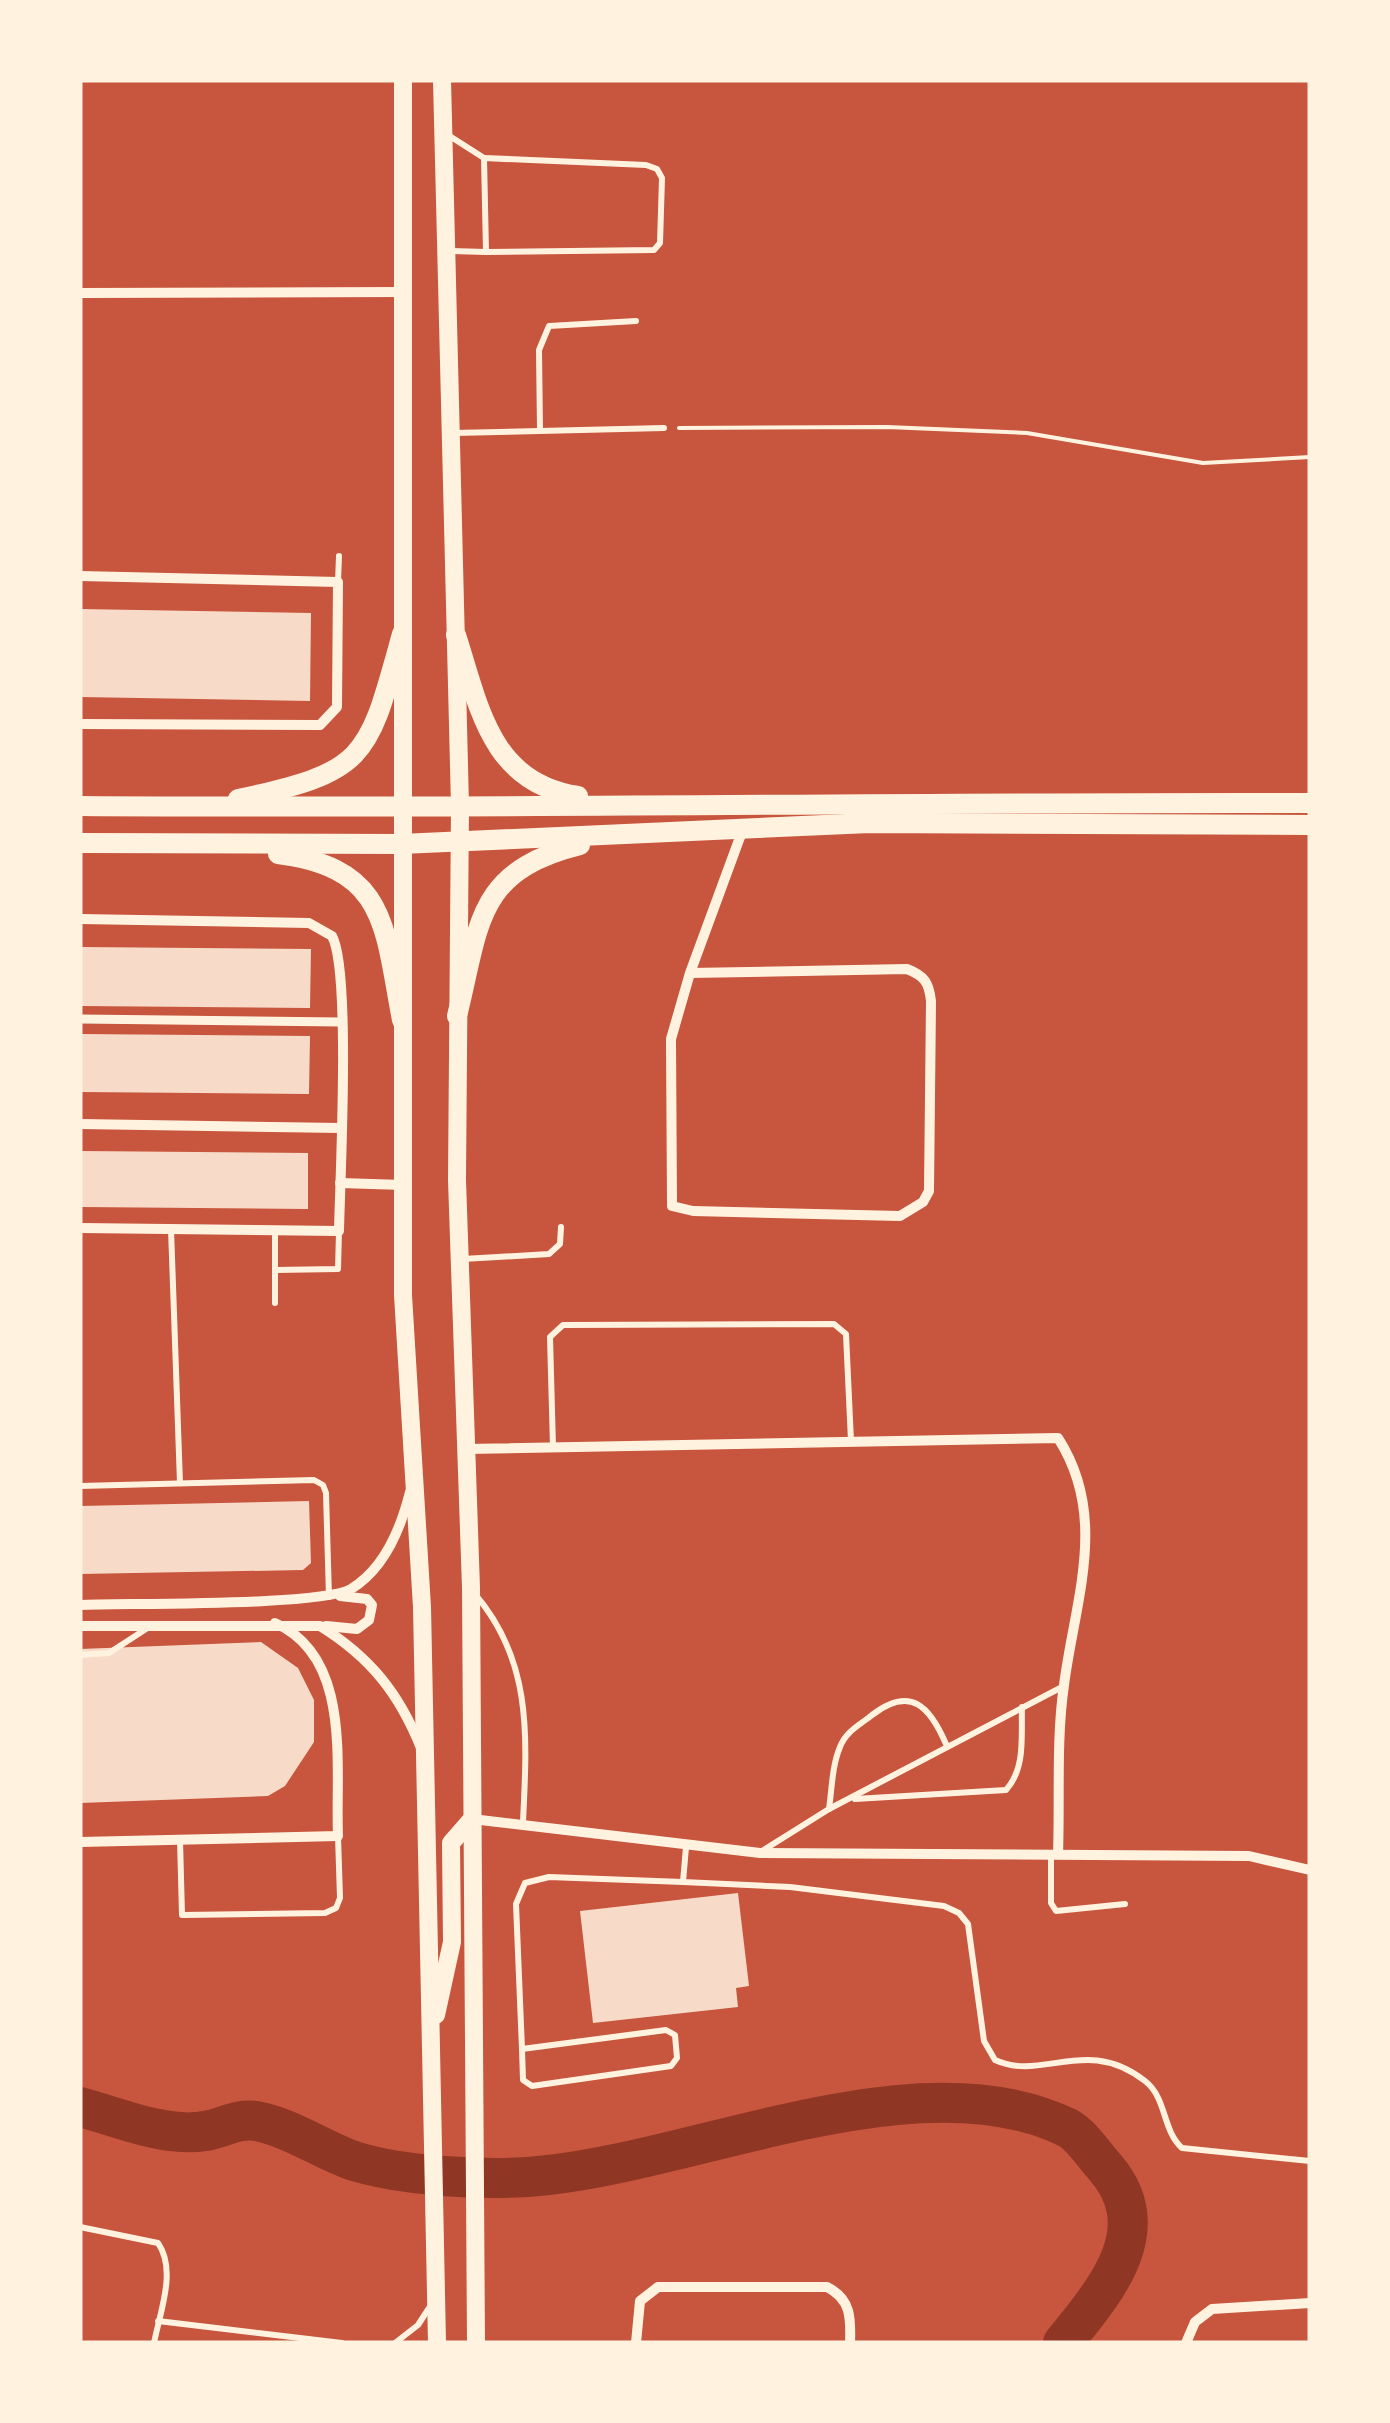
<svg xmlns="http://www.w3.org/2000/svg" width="1390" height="2423" viewBox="0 0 1390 2423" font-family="Roboto,sans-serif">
<rect width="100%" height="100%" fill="#c8553d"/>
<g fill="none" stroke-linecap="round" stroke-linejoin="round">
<path stroke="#8f3625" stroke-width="40" d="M80,2107C118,2117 166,2138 205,2131C224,2128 237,2118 256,2121C290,2127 322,2150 354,2161C403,2176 476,2180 527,2177C686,2167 915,2053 1068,2128C1081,2135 1094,2155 1104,2166C1160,2229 1105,2291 1063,2343"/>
</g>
<g fill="#f7dbc8">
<polygon points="80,609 311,613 310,701 80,697"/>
<polygon points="80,947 311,949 310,1008 80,1006"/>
<polygon points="80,1034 310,1036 309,1094 80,1092"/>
<polygon points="80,1151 308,1153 308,1209 80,1207"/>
<polygon points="309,1501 311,1563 303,1570 80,1574 80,1506"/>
<polygon points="261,1642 298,1668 314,1700 314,1742 285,1786 268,1796 80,1803 80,1649"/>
<polygon points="738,1893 749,1986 736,1988 738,2007 593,2023 580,1911"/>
</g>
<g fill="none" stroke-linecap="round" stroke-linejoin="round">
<polyline stroke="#fff3e0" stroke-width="4" points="679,428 887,427 1027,433 1203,463 1310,457"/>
<g stroke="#fff3e0" stroke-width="6">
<polyline points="448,135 484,158 486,252 451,251"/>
<polyline points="484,158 646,165 657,169 662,178 660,243 654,250 486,252"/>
<polyline points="540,430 539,350 549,326 636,321"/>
<polyline points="453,433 664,428"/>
<polyline points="338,582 339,556"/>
<polyline points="171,1229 180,1483"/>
<polyline points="275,1230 275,1303"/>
<polyline points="463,1259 549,1254 560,1244 561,1227"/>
<polyline points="275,1270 338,1269 339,1232"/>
<polyline points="553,1447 550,1337 563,1325 834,1324 846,1334 851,1441"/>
<polyline points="80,1486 314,1480 323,1485 326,1493 329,1597"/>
<path d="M474,1593C533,1661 527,1737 523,1822"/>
<polyline points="80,1655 109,1653 146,1629"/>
<path d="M855,1799L1006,1790C1026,1768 1021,1736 1022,1707"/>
<path d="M829,1809C832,1788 832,1766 840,1747C846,1731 860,1725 872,1715C911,1685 930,1707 946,1744"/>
<polyline points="180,1840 182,1915 325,1913 336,1908 340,1898 338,1836"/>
<path d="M686,1847L683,1882L790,1887L944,1906L959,1913L968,1924L984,2041L995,2060C1043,2082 1086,2035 1145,2081C1167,2098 1162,2130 1182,2148L1310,2161"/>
<polyline points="762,1851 829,1809 1062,1687"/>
<polyline points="1051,1856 1051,1903 1056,1911 1125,1904"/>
<polygon points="666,2030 675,2035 677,2058 671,2066 532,2086 523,2080 522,2049"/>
<polyline points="522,2049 516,1904 525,1883 549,1877 683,1882"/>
<path d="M80,2227L158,2243C177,2270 160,2312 154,2343"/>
<polyline points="158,2321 342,2343"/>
<polyline points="395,2343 418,2325 431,2305"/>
</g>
<polyline stroke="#fff3e0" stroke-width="9" points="80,1019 340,1022"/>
<g stroke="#fff3e0" stroke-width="10">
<polyline points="80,293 404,292"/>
<polyline points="80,576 338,582 337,707 320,725 80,724"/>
<path d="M80,919L309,923L332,936C351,970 340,1179 339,1231L80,1228"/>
<path d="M690,973L907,969C925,976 929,983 931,1001L929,1191L923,1202L900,1216L693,1211L672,1206L671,1039L690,973L743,829"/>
<polyline points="80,1124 341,1128"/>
<polyline points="340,1183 403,1185"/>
<path d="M466,1449L1058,1438C1109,1517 1075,1600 1064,1685C1056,1740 1060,1799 1058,1854"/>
<path d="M80,1605C127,1603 321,1606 351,1589C384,1569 401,1528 410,1492"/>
<path d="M80,1626H320C370,1657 399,1693 421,1748"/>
<polyline points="326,1626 357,1629 369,1620 372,1605 367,1599 340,1596"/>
<polyline points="472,1819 760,1853 1249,1856 1310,1870"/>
<path d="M80,1842L338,1836C335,1767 353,1657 275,1623"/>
<path d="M636,2343L640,2301L658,2287H827C851,2299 851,2318 850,2343"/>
<polyline points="1186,2343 1195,2322 1212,2309 1310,2303"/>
</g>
<g stroke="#fff3e0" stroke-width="18">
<polyline points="403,80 403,1295 422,1607 437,2343"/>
<polyline points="442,80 460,806 457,1180 471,1588 476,2343"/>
<polyline points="436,2015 452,1942 451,1843 472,1819"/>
</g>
<g stroke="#fff3e0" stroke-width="20">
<path d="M456,635C479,706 490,783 578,796"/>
<path d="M238,799C369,772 368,756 402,634"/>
<path d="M80,806C490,809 900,802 1310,803"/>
<polyline points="80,843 401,844 870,823 1310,825"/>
<path d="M278,854C388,868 384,927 402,1020"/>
<path d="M457,1016C480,924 475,871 580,845"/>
</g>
</g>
<rect width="1390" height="2423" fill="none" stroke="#fff3e0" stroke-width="165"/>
</svg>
